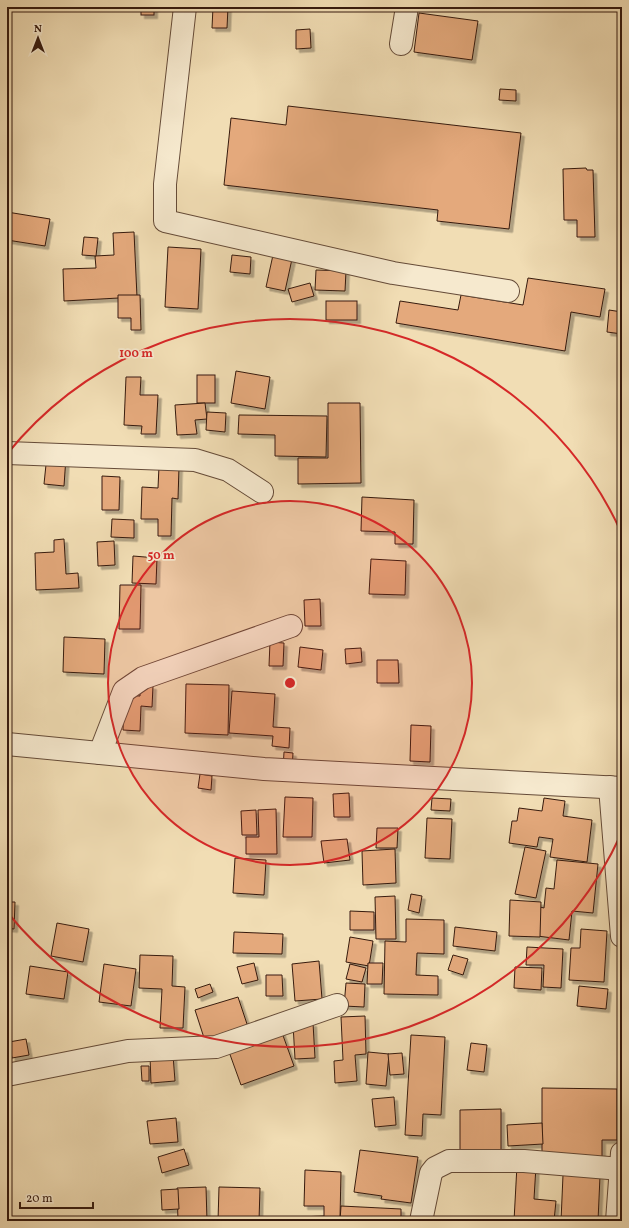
<svg xmlns="http://www.w3.org/2000/svg" width="629" height="1228" viewBox="0 0 629 1228" font-family="Vollkorn,serif">
<defs>
<filter id="shadow"><feDropShadow dx="3.5" dy="3.5" stdDeviation="0" flood-color="#0004"/></filter>
</defs>
<rect width="100%" height="100%" fill="#f1ddb4"/>
<filter id="stains"><feTurbulence type="fractalNoise" baseFrequency=".005" numOctaves="4"/><feColorMatrix values="0 0 0 0 .2 0 0 0 0 .09 0 0 0 0 .02 0 0 0 .5 -.17"/></filter>
<radialGradient id="worn" r=".72"><stop offset=".6" stop-color="#630" stop-opacity="0"/><stop offset="1" stop-color="#630" stop-opacity=".3"/></radialGradient>
<g fill="#e4a97c" stroke="#361a0e" filter="url(#shadow)">
<rect x="141" y="7" width="13" height="8"/>
<polygon points="213,7 228,7 227,28 212,28"/>
<polygon points="419,13 478,21 472,60 414,52"/>
<polygon points="310,29 311,48 296,49 296,30"/>
<polygon points="500,89 516,90 516,101 499,100"/>
<polygon points="288,106 521,133 509,229 437,221 438,210 224,185 231,118 286,125"/>
<polygon points="586,168 587,170 593,170 595,237 577,237 577,220 564,220 563,169"/>
<polygon points="7,212 50,219 45,246 7,240"/>
<polygon points="134,232 137,297 64,301 63,269 96,268 95,256 114,255 113,233"/>
<polygon points="84,237 98,238 96,256 82,255"/>
<polygon points="168,247 201,249 198,309 165,307"/>
<polygon points="232,255 251,257 250,274 230,272"/>
<polygon points="273,255 292,259 285,291 266,287"/>
<polygon points="316,270 346,271 345,291 315,290"/>
<polygon points="528,278 605,289 600,317 571,312 565,351 396,323 400,301 458,310 461,295 523,305"/>
<polygon points="310,283 314,296 292,302 288,289"/>
<polygon points="118,295 140,295 141,330 131,330 131,318 118,318"/>
<rect x="326" y="301" width="31" height="19"/>
<polygon points="609,310 622,312 622,334 607,332"/>
<polygon points="236,371 270,377 265,409 231,403"/>
<rect x="197" y="375" width="18" height="28"/>
<polygon points="126,377 141,377 140,395 158,395 156,434 141,434 142,426 124,425"/>
<polygon points="205,403 207,419 195,420 197,434 177,435 175,405"/>
<polygon points="328,403 360,403 361,483 298,484 298,458 328,458"/>
<polygon points="207,412 226,413 225,432 206,430"/>
<polygon points="239,415 327,416 326,457 275,456 275,435 238,434"/>
<polygon points="47,455 66,457 64,486 44,484"/>
<polygon points="159,466 179,467 178,499 172,498 171,536 158,536 158,519 141,519 142,487 158,488"/>
<polygon points="102,476 120,477 119,510 102,510"/>
<polygon points="362,497 414,500 413,544 395,544 395,532 361,531"/>
<polygon points="112,519 134,520 134,538 111,537"/>
<polygon points="64,539 66,574 78,573 79,588 36,590 35,553 54,552 54,540"/>
<polygon points="114,541 115,565 98,566 97,542"/>
<polygon points="133,556 157,558 156,584 132,583"/>
<polygon points="371,559 406,561 405,595 369,594"/>
<polygon points="120,585 141,585 140,629 119,629"/>
<polygon points="320,599 321,626 305,626 304,600"/>
<polygon points="64,637 105,639 104,674 63,672"/>
<polygon points="270,642 284,643 283,666 269,666"/>
<polygon points="300,647 323,650 321,670 298,667"/>
<polygon points="361,648 362,662 346,664 345,649"/>
<polygon points="377,660 398,660 399,683 377,683"/>
<polygon points="186,684 229,685 228,735 185,733"/>
<polygon points="140,685 153,686 152,707 141,706 140,731 123,730 124,695 140,696"/>
<polygon points="232,691 275,694 273,727 290,728 289,748 272,746 273,736 229,733"/>
<polygon points="411,725 431,726 430,762 410,761"/>
<polygon points="284,752 293,753 292,770 283,769"/>
<polygon points="200,774 212,776 211,790 198,788"/>
<polygon points="349,793 350,817 334,817 333,794"/>
<polygon points="285,797 313,798 312,837 283,837"/>
<polygon points="432,798 451,799 450,811 431,810"/>
<polygon points="544,798 565,801 563,816 592,820 587,862 550,857 553,839 539,837 537,847 509,843 512,821 517,821 519,808 542,811"/>
<polygon points="276,809 277,854 246,854 246,837 259,837 258,810"/>
<polygon points="256,810 257,835 242,835 241,811"/>
<polygon points="427,818 452,819 450,859 425,858"/>
<polygon points="377,828 398,828 397,848 376,848"/>
<polygon points="347,839 350,860 324,863 321,841"/>
<polygon points="525,847 546,851 536,898 515,894"/>
<polygon points="395,849 396,883 363,885 362,851"/>
<polygon points="235,858 266,860 264,895 233,893"/>
<polygon points="557,860 598,864 593,913 572,911 569,940 537,936 540,907 544,908 546,888 554,889"/>
<polygon points="411,894 422,896 419,913 408,910"/>
<polygon points="395,896 396,939 376,939 375,897"/>
<polygon points="510,900 541,902 540,937 509,936"/>
<polygon points="7,902 15,902 14,929 7,928"/>
<polygon points="350,911 374,912 374,930 350,930"/>
<polygon points="406,919 444,920 444,954 417,953 416,975 438,976 438,995 384,994 385,941 406,942"/>
<polygon points="57,923 89,929 83,962 51,956"/>
<polygon points="455,927 497,932 495,951 453,946"/>
<polygon points="581,929 607,931 604,982 569,980 571,948 580,948"/>
<polygon points="234,932 283,934 282,954 233,953"/>
<polygon points="350,937 373,941 369,966 346,962"/>
<polygon points="527,947 563,949 561,988 543,987 544,965 526,965"/>
<polygon points="140,955 173,956 172,986 185,987 183,1028 160,1028 162,989 139,988"/>
<polygon points="453,955 468,959 463,975 448,970"/>
<polygon points="319,961 322,999 295,1001 292,964"/>
<polygon points="254,963 258,980 242,984 237,967"/>
<polygon points="368,963 383,963 382,984 367,984"/>
<polygon points="104,964 136,969 131,1006 99,1002"/>
<polygon points="350,964 366,968 362,982 346,979"/>
<polygon points="30,966 68,972 64,999 26,994"/>
<polygon points="515,967 542,968 541,990 514,988"/>
<polygon points="266,975 282,975 283,996 266,996"/>
<polygon points="346,983 365,984 364,1007 344,1006"/>
<polygon points="210,984 213,992 198,998 195,989"/>
<polygon points="579,986 608,989 606,1009 577,1006"/>
<polygon points="238,997 249,1030 206,1044 195,1010"/>
<polygon points="365,1016 366,1054 355,1055 357,1081 335,1083 334,1061 343,1060 341,1017"/>
<polygon points="313,1023 315,1058 295,1059 293,1024"/>
<polygon points="281,1030 294,1066 241,1085 228,1049"/>
<polygon points="411,1035 445,1037 441,1115 423,1114 422,1136 405,1135"/>
<polygon points="26,1039 29,1055 12,1058 9,1042"/>
<polygon points="471,1043 487,1045 484,1072 467,1070"/>
<polygon points="368,1052 389,1054 386,1086 366,1084"/>
<polygon points="402,1053 404,1074 390,1075 388,1054"/>
<polygon points="173,1055 175,1081 151,1083 150,1056"/>
<polygon points="141,1066 149,1066 149,1081 142,1081"/>
<polygon points="542,1088 617,1089 617,1140 602,1140 602,1157 542,1156"/>
<polygon points="394,1097 396,1125 375,1127 372,1099"/>
<polygon points="501,1109 501,1153 460,1154 460,1110"/>
<polygon points="176,1118 178,1142 150,1144 147,1121"/>
<polygon points="542,1123 543,1144 508,1146 507,1125"/>
<polygon points="184,1149 189,1165 162,1173 158,1157"/>
<polygon points="360,1150 418,1157 411,1203 381,1199 382,1196 354,1192"/>
<polygon points="517,1165 536,1166 534,1199 556,1201 554,1221 514,1221"/>
<polygon points="305,1170 341,1172 340,1218 324,1218 324,1206 304,1206"/>
<polygon points="563,1175 600,1176 598,1221 561,1221"/>
<polygon points="206,1187 207,1221 178,1221 177,1188"/>
<polygon points="219,1187 260,1188 259,1221 218,1221"/>
<polygon points="178,1189 179,1209 162,1210 161,1190"/>
<polygon points="341,1206 401,1209 401,1221 340,1221"/>
<polygon points="324,1216 324,1221 273,1221 273,1218"/>
</g>
<g fill="none" stroke-linecap="round" stroke-linejoin="round">
<defs>
<g id="minor">
<polyline points="185,7 165,184 165,221 393,273 508,291"/>
<polyline points="401,44 407,7"/>
<polyline points="7,453 195,460 228,470 262,492"/>
<polyline points="7,744 264,769 622,788"/>
<polyline points="100,753 124,691 143,678 291,626"/>
<polyline points="610,787 622,936"/>
<polyline points="7,1075 128,1051 216,1047 337,1005"/>
<polyline points="421,1221 431,1173 435,1168 449,1161 524,1161 621,1169"/>
<polyline points="617,1221 622,1153"/>
</g>
</defs>
<use href="#minor" stroke="#654b38" stroke-width="24"/>
<use href="#minor" stroke="#f6e9ce" stroke-width="22"/>
</g>
<circle cx="290" cy="683" r="182" fill="#d62828" fill-opacity=".12"/>
<g fill="none" stroke="#d62828" stroke-width="2">
<circle cx="290" cy="683" r="182"/>
<path d="M621 834A364 364 0 0 1 7 912M7 454A364 364 0 0 1 621 532"/>
</g>
<circle cx="290" cy="683" r="6" fill="#d62828" stroke="#f6e9ce" stroke-width="2"/>
<g font-size="12" text-anchor="middle" font-weight="bold" fill="#d62828" stroke="#f6e9ce" stroke-width="3.5" stroke-linejoin="round" paint-order="stroke">
<text x="136" y="357">100 m</text>
<text x="161" y="559">50 m</text>
</g>
<rect width="629" height="1228" fill="none" stroke="#f1ddb4" stroke-width="24"/>
<rect x="8" y="8" width="613" height="1212" fill="none" stroke="#361a0e" stroke-width="2"/>
<rect x="12" y="12" width="605" height="1204" fill="none" stroke="#361a0e"/>
<g transform="translate(38 38)" stroke="#f6e9ce" stroke-width="3" paint-order="stroke">
<path d="M0-3L7 15L0 10L-7 15Z" fill="#361a0e"/>
<text y="-6" font-size="11" font-weight="bold" text-anchor="middle" fill="#361a0e">N</text>
</g>
<path d="M20 1202v6h73v-6" fill="none" stroke="#361a0e" stroke-width="2"/>
<text x="26" y="1202" font-size="12" fill="#361a0e" stroke="#f6e9ce" stroke-width="3" paint-order="stroke">20 m</text>
<rect width="100%" height="100%" filter="url(#stains)"/>
<rect width="100%" height="100%" fill="url(#worn)"/>
</svg>
